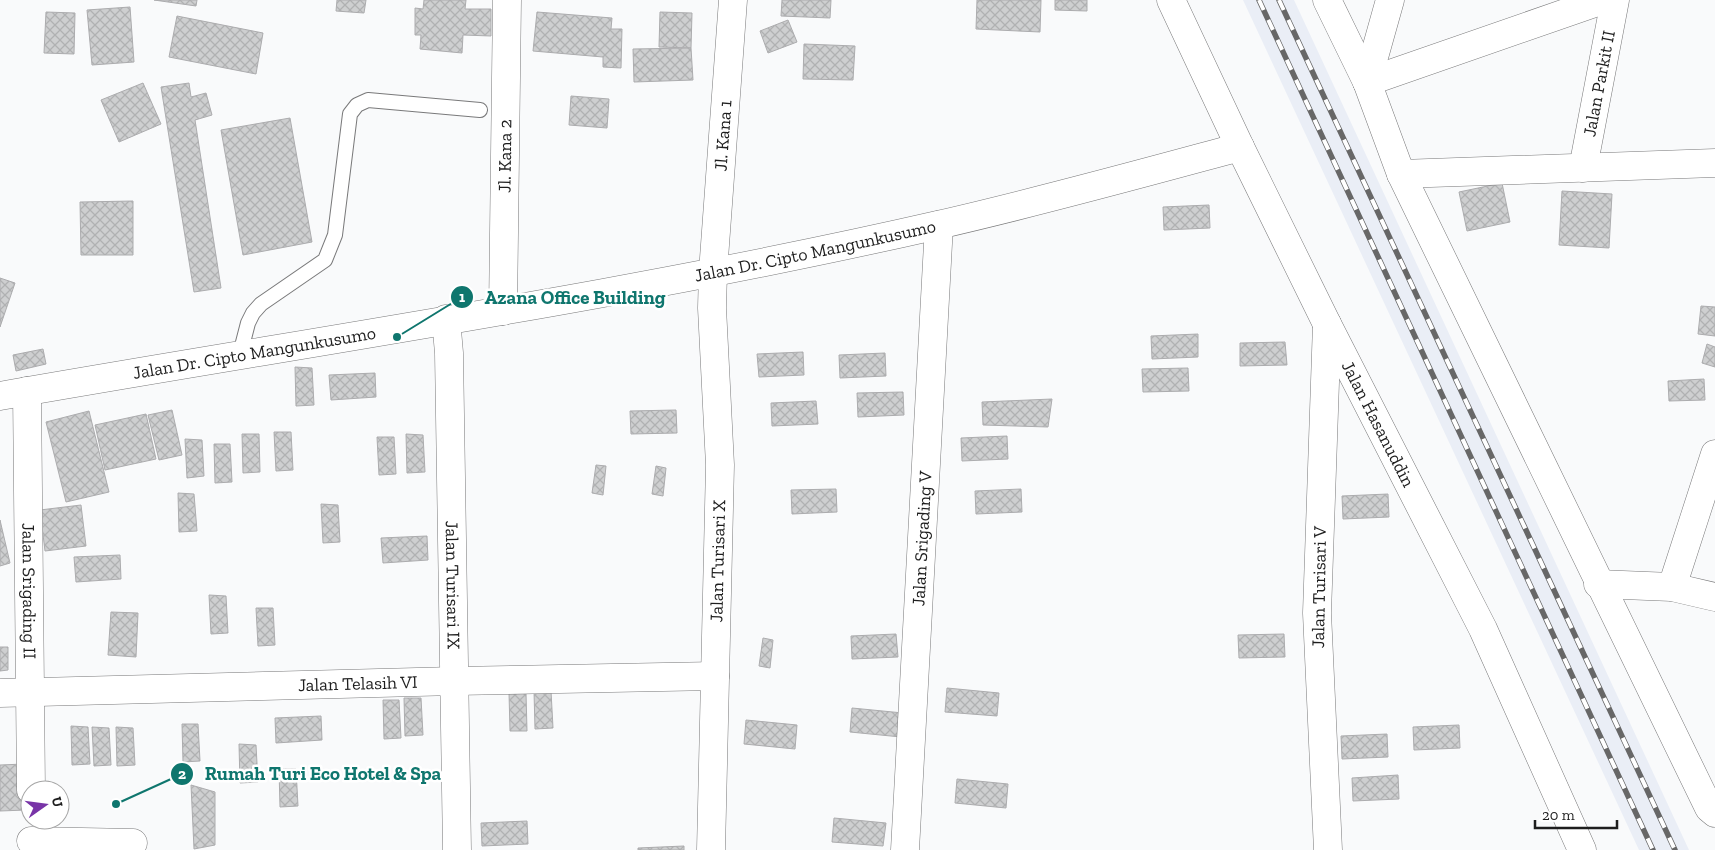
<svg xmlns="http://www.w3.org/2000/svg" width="1715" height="850" viewBox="0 0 1715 850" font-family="'Zilla Slab',serif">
<defs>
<pattern id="building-cross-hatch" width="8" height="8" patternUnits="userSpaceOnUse" patternTransform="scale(1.25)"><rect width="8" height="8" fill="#cecfd0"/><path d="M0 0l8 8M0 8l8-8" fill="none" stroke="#b0b1b2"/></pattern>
</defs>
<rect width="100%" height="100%" fill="#f9fafb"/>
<polygon fill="#eaeef6" points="1243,0 1294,0 1689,850 1639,850"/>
<g fill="url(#building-cross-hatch)" stroke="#acacae">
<polygon points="154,0 197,0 196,6"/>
<polygon points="337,0 366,0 364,13 336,11"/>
<polygon points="424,0 466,0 465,9 491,9 491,36 463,35 462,53 420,49 421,35 415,35 415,8 423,9"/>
<polygon points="782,0 831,0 830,18 781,16"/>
<polygon points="977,0 1041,0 1040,32 976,29"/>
<polygon points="1055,0 1087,0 1087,11 1055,10"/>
<polygon points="130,7 134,62 92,65 87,10"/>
<polygon points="46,12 75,13 74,54 44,53"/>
<polygon points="537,12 612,18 611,29 622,29 621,68 603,67 603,57 533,51"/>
<polygon points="660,12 692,13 691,48 659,47"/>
<polygon points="177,16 263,33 256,74 169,57"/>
<polygon points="788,20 797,42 768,53 760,31"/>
<polygon points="804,44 855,46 853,80 803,79"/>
<polygon points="691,48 693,80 634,82 633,49"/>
<polygon points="143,83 161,124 119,142 101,100"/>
<polygon points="189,83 191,97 206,93 212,115 195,120 221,288 194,292 161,87"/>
<polygon points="571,96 609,99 607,128 569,125"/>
<polygon points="290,118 312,242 243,255 221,130"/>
<polygon points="1502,183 1510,222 1467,231 1459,192"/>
<polygon points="1562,191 1612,194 1609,248 1559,245"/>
<polygon points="133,201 133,255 81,255 80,202"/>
<polygon points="1209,205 1210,228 1164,230 1163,207"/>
<polygon points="0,278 15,283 0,327"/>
<polygon points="1701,306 1715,307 1715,336 1698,334"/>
<polygon points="1198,334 1198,357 1152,359 1151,336"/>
<polygon points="1285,342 1287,365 1240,366 1240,343"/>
<polygon points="1707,344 1715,347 1715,367 1702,363"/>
<polygon points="43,349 46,364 16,371 13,355"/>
<polygon points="803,352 804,375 759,377 757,354"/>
<polygon points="885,353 886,376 840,378 839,355"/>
<polygon points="295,367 312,368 314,405 296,406"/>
<polygon points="1188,368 1189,391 1143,392 1142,369"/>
<polygon points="375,373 376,397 331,400 329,375"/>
<polygon points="1704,379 1705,400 1669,401 1668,381"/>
<polygon points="903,392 904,415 858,417 857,393"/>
<polygon points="1052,399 1048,427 983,425 982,402"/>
<polygon points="816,401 818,424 772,426 771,403"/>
<polygon points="172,410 182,455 159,460 148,415"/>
<polygon points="676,410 677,433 631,434 630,411"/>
<polygon points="89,411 109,492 66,502 46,422"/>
<polygon points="146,414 156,459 105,470 95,425"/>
<polygon points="274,432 291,432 293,470 276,471"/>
<polygon points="242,434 259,434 260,472 243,473"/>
<polygon points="406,434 423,435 425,472 407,473"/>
<polygon points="1007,436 1008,459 962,461 961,438"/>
<polygon points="377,437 394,437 396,474 379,475"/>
<polygon points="185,439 202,440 204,476 187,478"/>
<polygon points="214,444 230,444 232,482 215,483"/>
<polygon points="596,465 606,466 603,495 592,493"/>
<polygon points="656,466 666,468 663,496 652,494"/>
<polygon points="836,489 837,512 792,514 791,490"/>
<polygon points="1021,489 1022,512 976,514 975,491"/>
<polygon points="178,493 194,494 197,531 179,532"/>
<polygon points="1388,494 1389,517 1343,519 1342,496"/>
<polygon points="321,504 338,505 340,542 323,543"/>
<polygon points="81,505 86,546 45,551 40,510"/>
<polygon points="0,520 10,563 0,566"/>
<polygon points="427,536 428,560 383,563 381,538"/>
<polygon points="120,555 121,579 76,582 74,557"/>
<polygon points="209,595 226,596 228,633 211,634"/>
<polygon points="256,608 273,608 275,645 258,646"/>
<polygon points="111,612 138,613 136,657 108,655"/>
<polygon points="896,634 898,657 852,659 851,636"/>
<polygon points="1284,634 1285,657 1239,658 1238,635"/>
<polygon points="763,638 773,640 770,668 759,666"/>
<polygon points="0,647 8,647 8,670 0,671"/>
<polygon points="947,688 999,693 997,716 945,712"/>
<polygon points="534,691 551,691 553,728 535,729"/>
<polygon points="509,693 526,693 527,731 510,731"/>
<polygon points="404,698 421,698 423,735 405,736"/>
<polygon points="383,700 399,700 401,738 384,739"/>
<polygon points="852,708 903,713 901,737 850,732"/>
<polygon points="321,716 322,740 276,743 275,718"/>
<polygon points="746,720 797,725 795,749 744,744"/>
<polygon points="182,724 198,724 200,761 183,762"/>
<polygon points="1459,725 1460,748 1414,750 1413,727"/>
<polygon points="71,726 88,727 90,764 72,765"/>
<polygon points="92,727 109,728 111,765 94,766"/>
<polygon points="116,727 133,728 135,765 117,766"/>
<polygon points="1387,734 1388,757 1342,759 1341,736"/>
<polygon points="239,744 256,745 258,782 240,783"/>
<polygon points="24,764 26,810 0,811 0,765"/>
<polygon points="279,769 296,769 298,806 280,807"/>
<polygon points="1398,775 1399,799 1353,801 1352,778"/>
<polygon points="957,779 1008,784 1006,808 955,803"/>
<polygon points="191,785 215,792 215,845 194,849"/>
<polygon points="834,818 886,823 883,846 832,842"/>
<polygon points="527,821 528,844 482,846 481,823"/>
<polygon points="684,846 684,850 638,850 638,848"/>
</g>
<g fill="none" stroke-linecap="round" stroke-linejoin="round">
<defs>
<polyline id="lane" points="240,354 248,323 253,313 261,304 325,260 335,235 350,114 357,105 368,100 480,110"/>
<g id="street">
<polyline points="1327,0 1367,82 1401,174 1709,808 1715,813"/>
<polyline points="1367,82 1603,0"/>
<polyline points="1367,82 1390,0"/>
<path id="s1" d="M1583,168L1615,0"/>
<polyline points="1401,174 1715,163"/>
<path id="s2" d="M503,311L507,0"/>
<path id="s3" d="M446,319L449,353L457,850"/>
<polyline points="1327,324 1317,613 1328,850"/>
<path id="s4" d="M27,391L31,790"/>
<polyline points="1598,584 1672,587 1715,597"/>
<polyline points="1672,587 1715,454"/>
<path id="s5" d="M0,693L455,681L715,676"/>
<polyline points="31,841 133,843"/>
<path id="s6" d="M711,850L720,465L712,308L713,272L733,0"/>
<path id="s7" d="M905,850L939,225"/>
</g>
<g id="secondary">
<path id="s8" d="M1171,0L1240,147L1327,324L1483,629L1582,850"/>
<path id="s9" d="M0,396C313,341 628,296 938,225C1039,202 1140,174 1240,147"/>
</g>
</defs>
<use href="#lane" stroke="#79797a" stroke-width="16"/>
<use href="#street" stroke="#79797a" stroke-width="29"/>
<use href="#secondary" stroke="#79797a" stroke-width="29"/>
<use href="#lane" stroke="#fff" stroke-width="14"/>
<use href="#street" stroke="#fff" stroke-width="28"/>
<use href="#secondary" stroke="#fff" stroke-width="28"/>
<defs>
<g id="rail">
<polyline points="1259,0 1653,850"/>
<polyline points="1279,0 1675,850"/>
</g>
</defs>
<use href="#rail" stroke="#676767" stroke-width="5.5"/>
<use href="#rail" stroke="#fff" stroke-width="4" stroke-dasharray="11" stroke-linecap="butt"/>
</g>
<g text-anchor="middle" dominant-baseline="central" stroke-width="5" stroke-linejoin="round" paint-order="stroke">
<g font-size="18" fill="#1e1e1e" stroke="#fff">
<text stroke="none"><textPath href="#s1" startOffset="86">Jalan Parkit II</textPath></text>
<text stroke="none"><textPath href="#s6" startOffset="715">Jl. Kana 1</textPath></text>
<text stroke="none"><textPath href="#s2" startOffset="155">Jl. Kana 2</textPath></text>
<text stroke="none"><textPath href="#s9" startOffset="828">Jalan Dr. Cipto Mangunkusumo</textPath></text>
<text stroke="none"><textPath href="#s9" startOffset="258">Jalan Dr. Cipto Mangunkusumo</textPath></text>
<text stroke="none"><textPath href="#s8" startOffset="472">Jalan Hasanuddin</textPath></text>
<text stroke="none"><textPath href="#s7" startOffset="312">Jalan Srigading V</textPath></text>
<text stroke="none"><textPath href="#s6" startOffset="289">Jalan Turisari X</textPath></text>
<text stroke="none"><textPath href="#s3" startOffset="266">Jalan Turisari IX</textPath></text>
<text transform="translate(1319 587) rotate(-89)">Jalan Turisari V</text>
<text stroke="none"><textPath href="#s4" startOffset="200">Jalan Srigading II</textPath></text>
<text stroke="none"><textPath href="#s5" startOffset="358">Jalan Telasih VI</textPath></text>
</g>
</g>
<path fill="none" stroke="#0f766e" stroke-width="2" d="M397 337L462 297M116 804L182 774"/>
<g fill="#0f766e" stroke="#fff" stroke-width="2">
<circle cx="397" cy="337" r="5"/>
<circle cx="116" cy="804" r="5"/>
<circle cx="462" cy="297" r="12"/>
<circle cx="182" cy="774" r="12"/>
</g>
<g font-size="15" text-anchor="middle" font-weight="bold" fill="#fff">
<text x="462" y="302">1</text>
<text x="182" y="779">2</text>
</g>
<g font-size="19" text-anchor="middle" font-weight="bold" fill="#0f766e" stroke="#fff" stroke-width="5" stroke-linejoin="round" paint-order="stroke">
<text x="575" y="304">Azana Office Building</text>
<text x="323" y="780">Rumah Turi Eco Hotel &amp; Spa</text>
</g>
<g transform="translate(45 805) rotate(76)"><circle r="24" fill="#ffffff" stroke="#a5a5a5"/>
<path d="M0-4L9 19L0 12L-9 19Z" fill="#7834a7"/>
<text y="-8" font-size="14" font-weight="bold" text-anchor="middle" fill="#1e1e1e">U</text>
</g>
<path d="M1535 820v8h82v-8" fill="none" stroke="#1e1e1e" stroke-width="2.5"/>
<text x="1542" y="820" font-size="15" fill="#1e1e1e" stroke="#ffffff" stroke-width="4" paint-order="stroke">20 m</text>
</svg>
